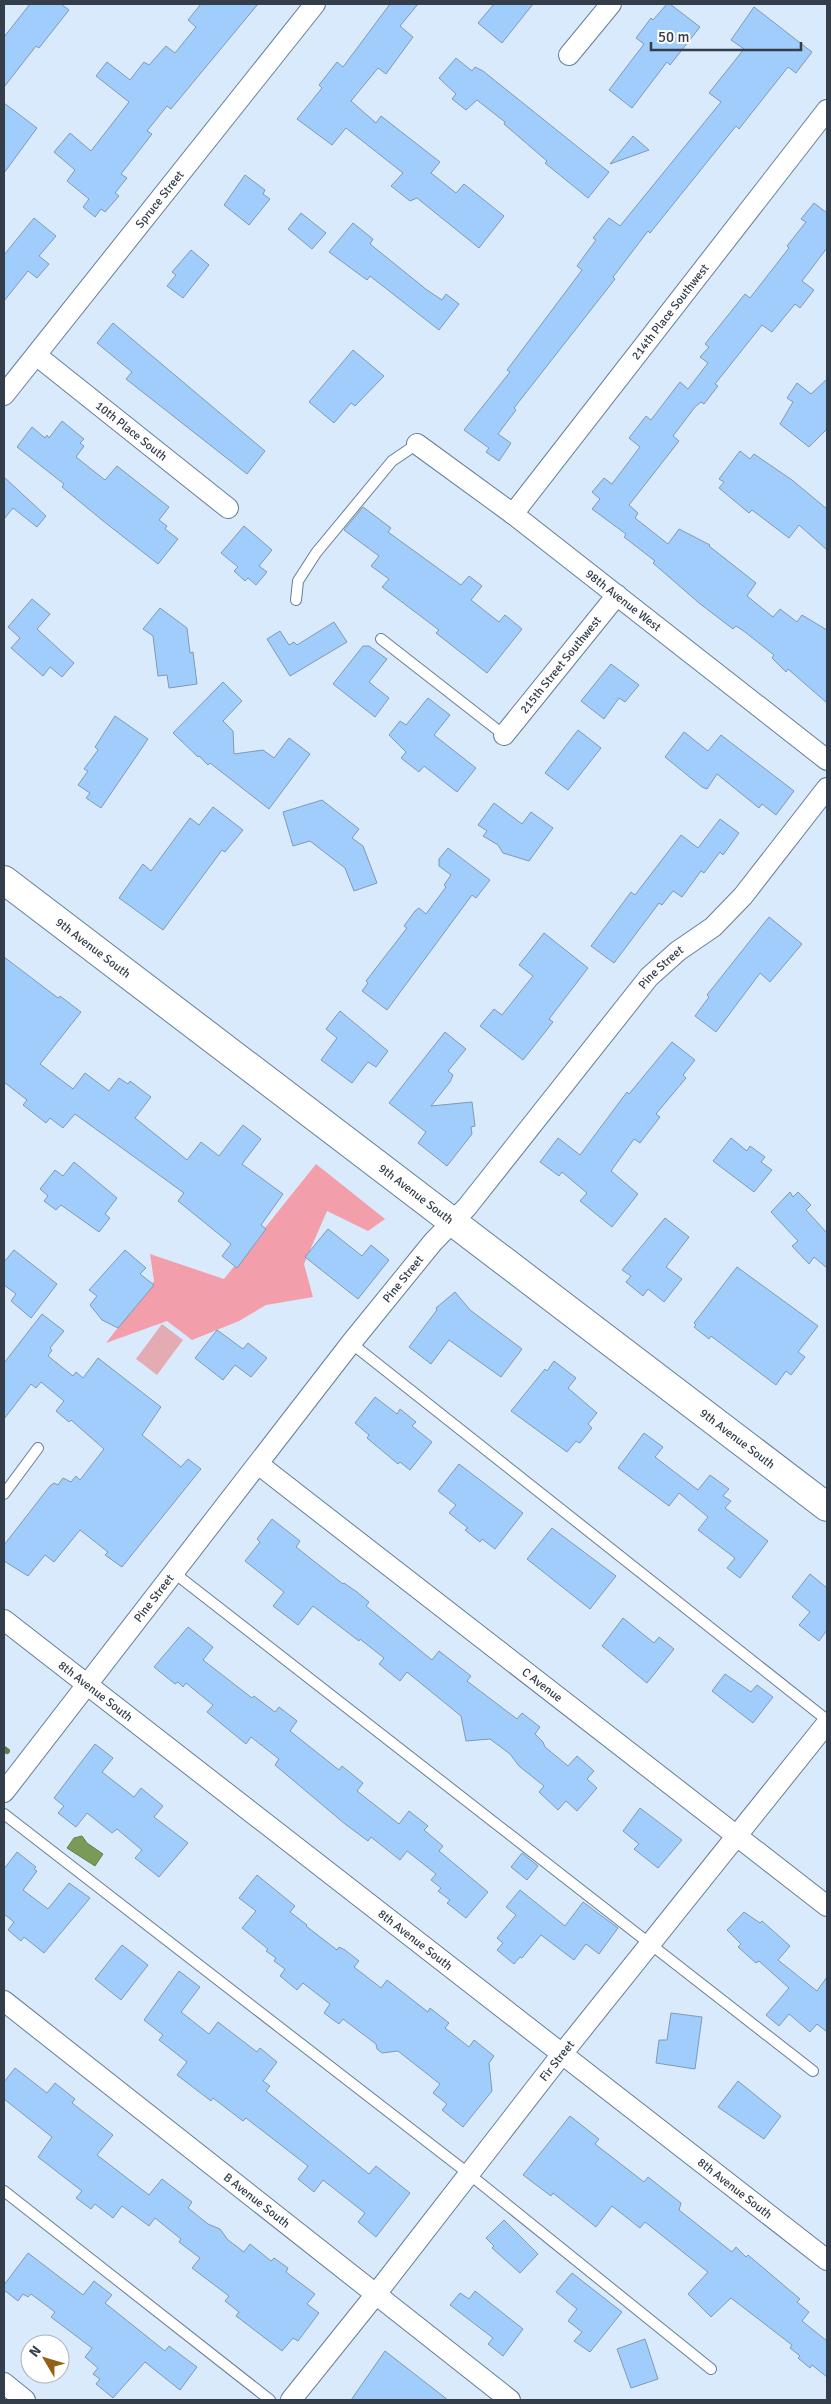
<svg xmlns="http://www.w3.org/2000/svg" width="831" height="2404" viewBox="0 0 831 2404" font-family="Signika,sans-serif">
<rect width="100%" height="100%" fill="#d9eafd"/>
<polygon fill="#e4abb3" points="162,1324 183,1340 157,1375 136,1359"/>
<polygon fill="#f39fab" points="316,1164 385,1219 368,1231 327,1211 304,1264 313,1297 266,1305 239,1321 192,1340 167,1321 106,1343 154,1281 150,1254 224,1279"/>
<polygon fill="#7a9a57" stroke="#657e53" points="82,1836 87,1843 103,1854 95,1866 67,1848 74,1838"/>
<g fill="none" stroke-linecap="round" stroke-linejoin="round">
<polyline stroke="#657e53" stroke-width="6" points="4,1749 7,1751"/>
</g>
<g fill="#a0cdfb" stroke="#7f9ab6">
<polygon points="30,4 61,4 69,10 39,48 36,46 4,87 4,37"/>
<polygon points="201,4 258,4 171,109 167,106 147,131 152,134 121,174 127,178 115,193 119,196 105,212 101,209 95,217 83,207 89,199 67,181 75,170 54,152 70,133 91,151 129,102 96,76 107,62 130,80 144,62 149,65 166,46 175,53 196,27 188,20"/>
<polygon points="390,4 418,4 400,26 413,37 386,74 378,68 351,101 376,123 381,116 440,162 431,173 456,193 464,184 504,216 479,248 417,198 410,201 391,186 403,173 346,128 332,145 297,119 322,88 319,85 337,62 343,67"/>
<polygon points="494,4 533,4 502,43 478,23"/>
<polygon points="667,4 670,4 700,27 670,65 667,62 632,108 609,90 644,44 636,38 651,18 653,20"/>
<polygon points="754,7 812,52 796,73 788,67 739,129 736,126 650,233 648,231 613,277 615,279 514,408 516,410 498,434 511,443 499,461 486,452 489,448 464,430 510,372 507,370 582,270 577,266 596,240 593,238 609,218 620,226 721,102 709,93 744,49 731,40"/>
<polygon points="456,58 472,71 475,67 483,71 609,172 588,198 545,163 547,161 504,124 505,122 477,100 466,110 452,99 456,94 439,78"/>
<polygon points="4,103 37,128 4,173"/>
<polygon points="633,136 649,150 610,164"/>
<polygon points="245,175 265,190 263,194 270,199 249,225 224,205"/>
<polygon points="814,203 827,213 827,248 802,281 814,290 800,308 795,304 772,332 762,325 715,384 718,386 704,404 701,402 695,407 673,436 679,441 629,505 638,513 635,518 668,544 679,529 710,545 709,546 756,583 747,596 773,617 780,609 797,622 802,615 827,630 827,703 788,669 786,672 772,658 774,655 745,632 736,626 733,629 699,603 653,563 655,561 624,537 626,534 592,509 600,499 592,492 604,478 612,484 640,447 629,438 646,416 651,420 680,382 688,389 708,363 700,357 709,347 705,344 745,294 750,298 789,248 787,246 806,222 801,219"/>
<polygon points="301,213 326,233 312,249 288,229"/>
<polygon points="34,218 56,236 39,256 49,264 37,278 28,271 4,301 4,255"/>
<polygon points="353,223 373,239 370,244 427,290 442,300 446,294 459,304 439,330 370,276 367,280 329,252"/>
<polygon points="191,250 209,265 183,298 167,286 176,275 172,272"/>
<polygon points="113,323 265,451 247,474 126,379 132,372 97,343"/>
<polygon points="353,350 384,376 355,406 351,403 334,423 309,402"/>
<polygon points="827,379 827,429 809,447 780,424 793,402 787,398 797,383 811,394"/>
<polygon points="62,421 84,439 80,443 84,446 76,457 105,480 117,466 169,507 159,520 167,526 165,529 178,539 158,564 102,520 62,487 64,484 17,447 32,427 45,438 47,435 49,438"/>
<polygon points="740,451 750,459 754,454 792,480 827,509 827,550 799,525 789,538 752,510 749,513 719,488 724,482 719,479"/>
<polygon points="4,477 46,516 37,527 13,508 4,519"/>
<polygon points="363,507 391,528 388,532 461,585 469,576 482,586 471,600 499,622 505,615 522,629 487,673 436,633 439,630 382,587 389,579 371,566 379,556 344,530"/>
<polygon points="244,526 272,550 259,566 267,572 256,585 248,578 245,581 234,571 238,567 221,553"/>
<polygon points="32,599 50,614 37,629 74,663 62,677 50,667 43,676 11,648 20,638 8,627"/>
<polygon points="160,608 187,628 190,653 193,652 197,684 169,688 167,675 158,676 153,636 143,629"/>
<polygon points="334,622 347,642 290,676 267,639 280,631 289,645 294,642 297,645"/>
<polygon points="363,646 369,646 387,659 369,682 389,698 375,717 333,684"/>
<polygon points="611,664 639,685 625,702 619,698 604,719 581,701"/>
<polygon points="223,682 242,701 223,721 233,731 234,754 263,750 274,758 289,738 310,754 269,809 210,763 208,765 199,756 198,757 173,733"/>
<polygon points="428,698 450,715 434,735 476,768 457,792 424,766 419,772 401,758 406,752 389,735 400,721 406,725"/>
<polygon points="115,716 148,739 101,808 86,798 90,793 78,785 88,771 84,769 98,750 95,747"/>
<polygon points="578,730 601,748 568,790 545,773"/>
<polygon points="684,732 708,751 721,735 794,791 776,815 762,804 759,808 717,774 707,789 702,787 665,757"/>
<polygon points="322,800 359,829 352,838 363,846 377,883 354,891 345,868 310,841 293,846 283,812"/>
<polygon points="494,803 522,824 531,812 553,828 529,861 503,853 498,845 483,836 487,831 478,825"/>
<polygon points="213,807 243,830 225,852 222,850 163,930 119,898 143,864 151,871 190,818 199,825"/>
<polygon points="720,819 739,833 723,855 720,852 704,873 701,871 682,897 673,891 662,905 659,903 614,963 591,946 631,892 635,895 681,835 698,848"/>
<polygon points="448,848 490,880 476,898 472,895 387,1010 362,991 368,983 366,981 407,928 404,926 415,911 419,908 426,914 446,887 444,885 451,875 439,866 439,859"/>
<polygon points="769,917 802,944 770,982 760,973 716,1032 695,1016 709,997 707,995"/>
<polygon points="544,933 588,968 549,1019 553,1022 523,1060 480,1026 494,1009 502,1015 533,976 519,965"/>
<polygon points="4,957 58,998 60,996 81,1012 40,1064 73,1089 85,1073 109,1091 119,1078 128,1084 130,1081 151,1097 135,1118 187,1160 201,1142 219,1156 243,1125 261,1139 242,1164 283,1194 261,1225 266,1229 237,1268 222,1256 231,1244 178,1201 184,1193 75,1114 63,1128 50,1118 46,1123 23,1105 27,1100 4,1082"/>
<polygon points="340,1011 388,1051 376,1067 368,1062 352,1083 321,1060 337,1038 326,1029"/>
<polygon points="445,1032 466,1049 448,1071 453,1075 450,1082 431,1106 472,1102 475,1126 471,1127 472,1134 447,1166 418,1143 426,1132 389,1103"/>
<polygon points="672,1042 695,1060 683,1075 686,1078 656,1114 660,1117 640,1143 634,1139 611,1171 638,1194 612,1227 580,1201 587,1193 562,1172 559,1176 540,1162 558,1138 580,1155 627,1092 629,1094"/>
<polygon points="731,1138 747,1151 750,1146 765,1157 761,1162 772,1170 754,1192 713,1161"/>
<polygon points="74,1162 117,1198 105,1214 110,1218 99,1232 61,1205 56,1210 44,1201 48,1196 40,1189 55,1170 63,1176"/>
<polygon points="790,1192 793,1197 798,1192 811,1205 806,1210 827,1233 827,1268 814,1257 809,1264 792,1246 798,1241 771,1212"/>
<polygon points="665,1218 689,1237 666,1267 682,1279 664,1302 648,1289 643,1296 626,1282 631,1276 622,1270"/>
<polygon points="328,1229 362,1256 371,1245 389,1260 358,1299 305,1257"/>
<polygon points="14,1250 57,1284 31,1318 11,1301 16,1294 4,1285 4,1262"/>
<polygon points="125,1250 146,1268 140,1274 154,1285 118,1328 102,1320 90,1305 97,1296 89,1290"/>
<polygon points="737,1267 818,1326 798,1352 805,1357 791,1375 786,1371 776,1385 711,1336 709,1339 694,1327 696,1325 694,1323"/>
<polygon points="455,1292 470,1310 522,1349 501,1377 449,1340 431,1364 409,1347 437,1310 436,1308"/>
<polygon points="42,1314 64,1331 50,1348 52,1350 48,1356 73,1376 76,1372 83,1378 98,1358 161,1407 142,1435 181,1467 188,1459 201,1469 122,1567 105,1555 108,1552 80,1530 54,1562 45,1555 28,1576 4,1561 4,1545 50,1486 54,1483 58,1485 63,1478 71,1482 76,1476 80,1480 104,1449 71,1420 69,1422 56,1411 64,1401 41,1382 36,1388 31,1384 4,1419 4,1363"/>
<polygon points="217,1330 243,1349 248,1343 267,1358 251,1377 235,1365 223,1380 195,1358"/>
<polygon points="554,1361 576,1378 568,1388 597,1413 588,1424 592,1428 580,1443 576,1441 567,1452 511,1411 545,1369 547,1371"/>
<polygon points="375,1397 397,1414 400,1409 416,1422 412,1426 432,1442 410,1470 400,1462 398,1464 367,1438 369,1435 355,1423"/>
<polygon points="644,1433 663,1447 655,1457 698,1490 710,1475 729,1489 723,1496 731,1501 725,1508 768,1541 740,1578 727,1568 735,1558 698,1530 708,1517 679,1493 669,1506 618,1468"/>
<polygon points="459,1464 523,1513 495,1549 482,1539 480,1542 465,1530 468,1528 449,1513 456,1505 438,1491"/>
<polygon points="272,1519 300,1541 296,1547 343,1584 344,1583 357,1592 369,1602 366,1606 432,1660 439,1651 471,1676 467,1681 517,1719 522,1713 540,1727 535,1734 543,1742 545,1747 568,1766 577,1756 594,1771 587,1779 597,1788 577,1811 566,1801 558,1810 539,1792 544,1786 519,1766 510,1754 490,1739 466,1741 461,1716 407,1672 400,1681 379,1664 384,1658 360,1639 359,1641 313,1606 298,1625 273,1606 284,1592 245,1561 260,1542 257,1539"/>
<polygon points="552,1528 616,1576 590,1609 527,1559"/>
<polygon points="810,1574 827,1588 827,1630 819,1641 799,1625 810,1612 792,1597"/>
<polygon points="623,1618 654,1643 659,1637 674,1649 647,1683 602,1646"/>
<polygon points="188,1627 213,1647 203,1660 252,1698 254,1696 275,1712 279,1707 297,1721 290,1731 339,1770 342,1766 363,1783 357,1791 399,1824 409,1811 428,1826 424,1830 443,1846 439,1851 488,1892 466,1918 447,1903 450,1900 438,1891 441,1888 431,1880 436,1874 407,1851 400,1860 371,1837 368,1841 345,1824 275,1765 279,1759 251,1737 246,1744 207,1712 213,1705 186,1683 183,1687 178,1682 175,1684 154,1667"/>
<polygon points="725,1674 751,1692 757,1685 773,1697 753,1723 712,1691"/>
<polygon points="95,1744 113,1758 102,1772 134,1797 141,1788 163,1806 154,1817 188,1843 159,1877 135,1858 142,1850 117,1829 112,1833 87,1813 76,1827 58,1813 64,1806 54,1798"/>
<polygon points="640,1808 682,1840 658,1868 634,1849 639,1844 623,1831"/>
<polygon points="17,1852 36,1867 34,1869 37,1871 23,1890 48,1909 69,1883 90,1898 44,1953 24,1937 21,1941 8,1930 14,1922 4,1914 4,1869"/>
<polygon points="522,1853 538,1866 527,1880 511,1867"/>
<polygon points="257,1875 295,1906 290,1912 307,1925 306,1926 337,1950 339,1947 345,1950 359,1961 354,1967 381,1988 387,1980 428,2012 430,2008 449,2023 445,2028 469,2047 474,2040 494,2056 489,2063 492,2091 463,2127 442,2110 447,2104 433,2093 440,2084 398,2051 382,2053 377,2049 376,2044 343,2019 339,2024 324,2013 330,2004 303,1983 297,1990 280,1976 285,1969 274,1961 276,1958 266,1951 268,1949 242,1928 256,1911 239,1898"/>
<polygon points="520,1890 565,1926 583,1902 618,1928 599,1954 586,1944 574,1960 541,1935 522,1958 520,1957 514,1964 497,1950 503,1943 497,1938 516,1915 506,1907"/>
<polygon points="744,1912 760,1923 762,1921 790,1946 778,1960 808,1984 817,1991 827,1977 827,2032 817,2024 810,2032 789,2014 779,2026 766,2015 789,1988 759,1961 756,1963 738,1947 741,1944 727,1930"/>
<polygon points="122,1945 148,1965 121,2000 95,1979"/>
<polygon points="179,1971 200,1987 181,2012 209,2034 218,2022 257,2052 260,2048 277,2062 263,2081 270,2086 266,2091 369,2174 376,2166 410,2193 376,2237 358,2222 365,2213 323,2180 314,2192 298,2179 308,2166 246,2118 243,2121 213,2098 211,2101 177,2075 187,2062 159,2040 163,2035 144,2020"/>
<polygon points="671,2013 702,2017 695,2069 656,2063 659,2040 667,2040"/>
<polygon points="15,2068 47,2093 55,2083 75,2099 72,2103 113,2135 97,2155 149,2195 162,2179 192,2202 188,2208 208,2224 220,2229 228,2240 244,2252 250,2244 271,2261 274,2258 288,2268 286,2272 315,2294 307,2304 319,2313 298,2341 293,2338 282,2351 236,2316 239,2312 225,2301 229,2296 192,2268 200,2258 179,2242 181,2239 155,2218 149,2226 122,2206 113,2218 95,2204 91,2209 76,2198 82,2191 38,2157 52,2137 4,2099 4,2082"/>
<polygon points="738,2081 781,2116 764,2139 718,2107"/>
<polygon points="570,2116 599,2139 595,2144 644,2182 648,2177 681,2203 679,2210 732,2252 736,2247 746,2257 748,2255 800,2299 797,2302 809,2312 802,2321 827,2341 827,2377 812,2365 810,2368 798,2358 800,2356 790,2348 792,2345 731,2298 711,2317 688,2294 708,2272 645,2222 640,2228 612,2206 596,2227 553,2193 551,2196 523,2175"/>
<polygon points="504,2220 538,2254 520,2273 492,2248 494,2246 486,2238"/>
<polygon points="28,2253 83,2295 94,2281 112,2295 105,2303 165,2351 169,2346 197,2367 180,2390 145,2362 113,2398 96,2384 100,2379 93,2374 98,2368 85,2357 92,2348 51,2317 55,2312 31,2294 28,2297 23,2294 18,2301 4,2290 4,2285"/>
<polygon points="572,2273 622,2312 590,2352 574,2341 582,2332 568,2321 577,2309 556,2292"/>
<polygon points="475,2291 523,2329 503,2356 488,2344 493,2338 450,2305 460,2293 469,2299"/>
<polygon points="645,2339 658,2379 631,2388 617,2349"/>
<polygon points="385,2351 448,2400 351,2400"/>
</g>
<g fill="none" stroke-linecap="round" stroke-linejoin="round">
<defs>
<g id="service">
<polyline points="296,600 298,581 316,553 392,461 417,444"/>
<polyline points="381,639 504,735"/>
<polyline points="351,1343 827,1720"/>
<polyline points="4,1494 38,1448"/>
<polyline points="173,1572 813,2071"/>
<polyline points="4,1814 469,2174 711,2369"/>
<polyline points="4,2191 270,2400"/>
</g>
<g id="minor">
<polyline points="569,55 611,4"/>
<path id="s1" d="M36,355L228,508"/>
<path id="s2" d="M4,395L315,4"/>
<path id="s3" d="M417,444L513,514L827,760"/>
<path id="s4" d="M513,514L827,110"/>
<path id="s5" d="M504,735L617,595"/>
<path id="s6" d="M258,1464L827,1906"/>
<path id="s7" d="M4,1620L827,2260"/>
<path id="s8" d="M4,1792L351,1343L433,1242L467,1207L649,977L678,951L713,927L743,896L827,788"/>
<path id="s9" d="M4,2001L510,2400"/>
<polyline points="4,2383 25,2400"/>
<path id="s10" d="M291,2400L376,2294L562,2054L827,1723"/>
</g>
<g id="secondary">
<path id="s11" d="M4,880L827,1507"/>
</g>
</defs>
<use href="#service" stroke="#657f9a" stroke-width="12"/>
<use href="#minor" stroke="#657f9a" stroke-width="22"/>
<use href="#secondary" stroke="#657f9a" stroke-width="30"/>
<use href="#service" stroke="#fff" stroke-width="10"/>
<use href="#minor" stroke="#fff" stroke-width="20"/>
<use href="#secondary" stroke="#fff" stroke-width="28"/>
</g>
<g text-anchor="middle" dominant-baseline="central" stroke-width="5" stroke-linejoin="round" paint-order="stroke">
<g font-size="12" fill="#333e4a" stroke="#fff">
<text stroke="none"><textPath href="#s2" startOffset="250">Spruce Street</textPath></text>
<text stroke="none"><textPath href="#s4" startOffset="256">214th Place Southwest</textPath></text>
<text stroke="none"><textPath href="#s1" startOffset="122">10th Place South</textPath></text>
<text stroke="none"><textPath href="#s3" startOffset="259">98th Avenue West</textPath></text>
<text stroke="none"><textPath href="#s5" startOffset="90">215th Street Southwest</textPath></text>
<text stroke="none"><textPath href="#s11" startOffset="112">9th Avenue South</textPath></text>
<text stroke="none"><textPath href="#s8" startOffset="1055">Pine Street</textPath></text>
<text stroke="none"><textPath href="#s11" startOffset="518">9th Avenue South</textPath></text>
<text stroke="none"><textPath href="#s8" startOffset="650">Pine Street</textPath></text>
<text stroke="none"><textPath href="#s11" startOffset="922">9th Avenue South</textPath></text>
<text stroke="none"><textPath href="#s8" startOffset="245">Pine Street</textPath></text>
<text stroke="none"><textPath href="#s6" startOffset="360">C Avenue</textPath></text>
<text stroke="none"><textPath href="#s7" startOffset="116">8th Avenue South</textPath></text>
<text stroke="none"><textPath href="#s7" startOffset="521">8th Avenue South</textPath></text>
<text stroke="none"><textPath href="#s10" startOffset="431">Fir Street</textPath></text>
<text stroke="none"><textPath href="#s7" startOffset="926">8th Avenue South</textPath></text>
<text stroke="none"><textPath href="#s9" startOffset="322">B Avenue South</textPath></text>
</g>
</g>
<rect width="831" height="2404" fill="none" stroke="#333e4a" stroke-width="10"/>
<g transform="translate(45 2359) rotate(308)"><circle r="24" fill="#ffffff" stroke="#adb2b7"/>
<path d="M0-4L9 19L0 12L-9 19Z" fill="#946015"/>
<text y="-8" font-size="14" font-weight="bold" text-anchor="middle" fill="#333e4a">N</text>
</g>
<path d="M651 42v8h150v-8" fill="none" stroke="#333e4a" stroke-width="2.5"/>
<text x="658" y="42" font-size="15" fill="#333e4a" stroke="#ffffff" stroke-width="4" paint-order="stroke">50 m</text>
</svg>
